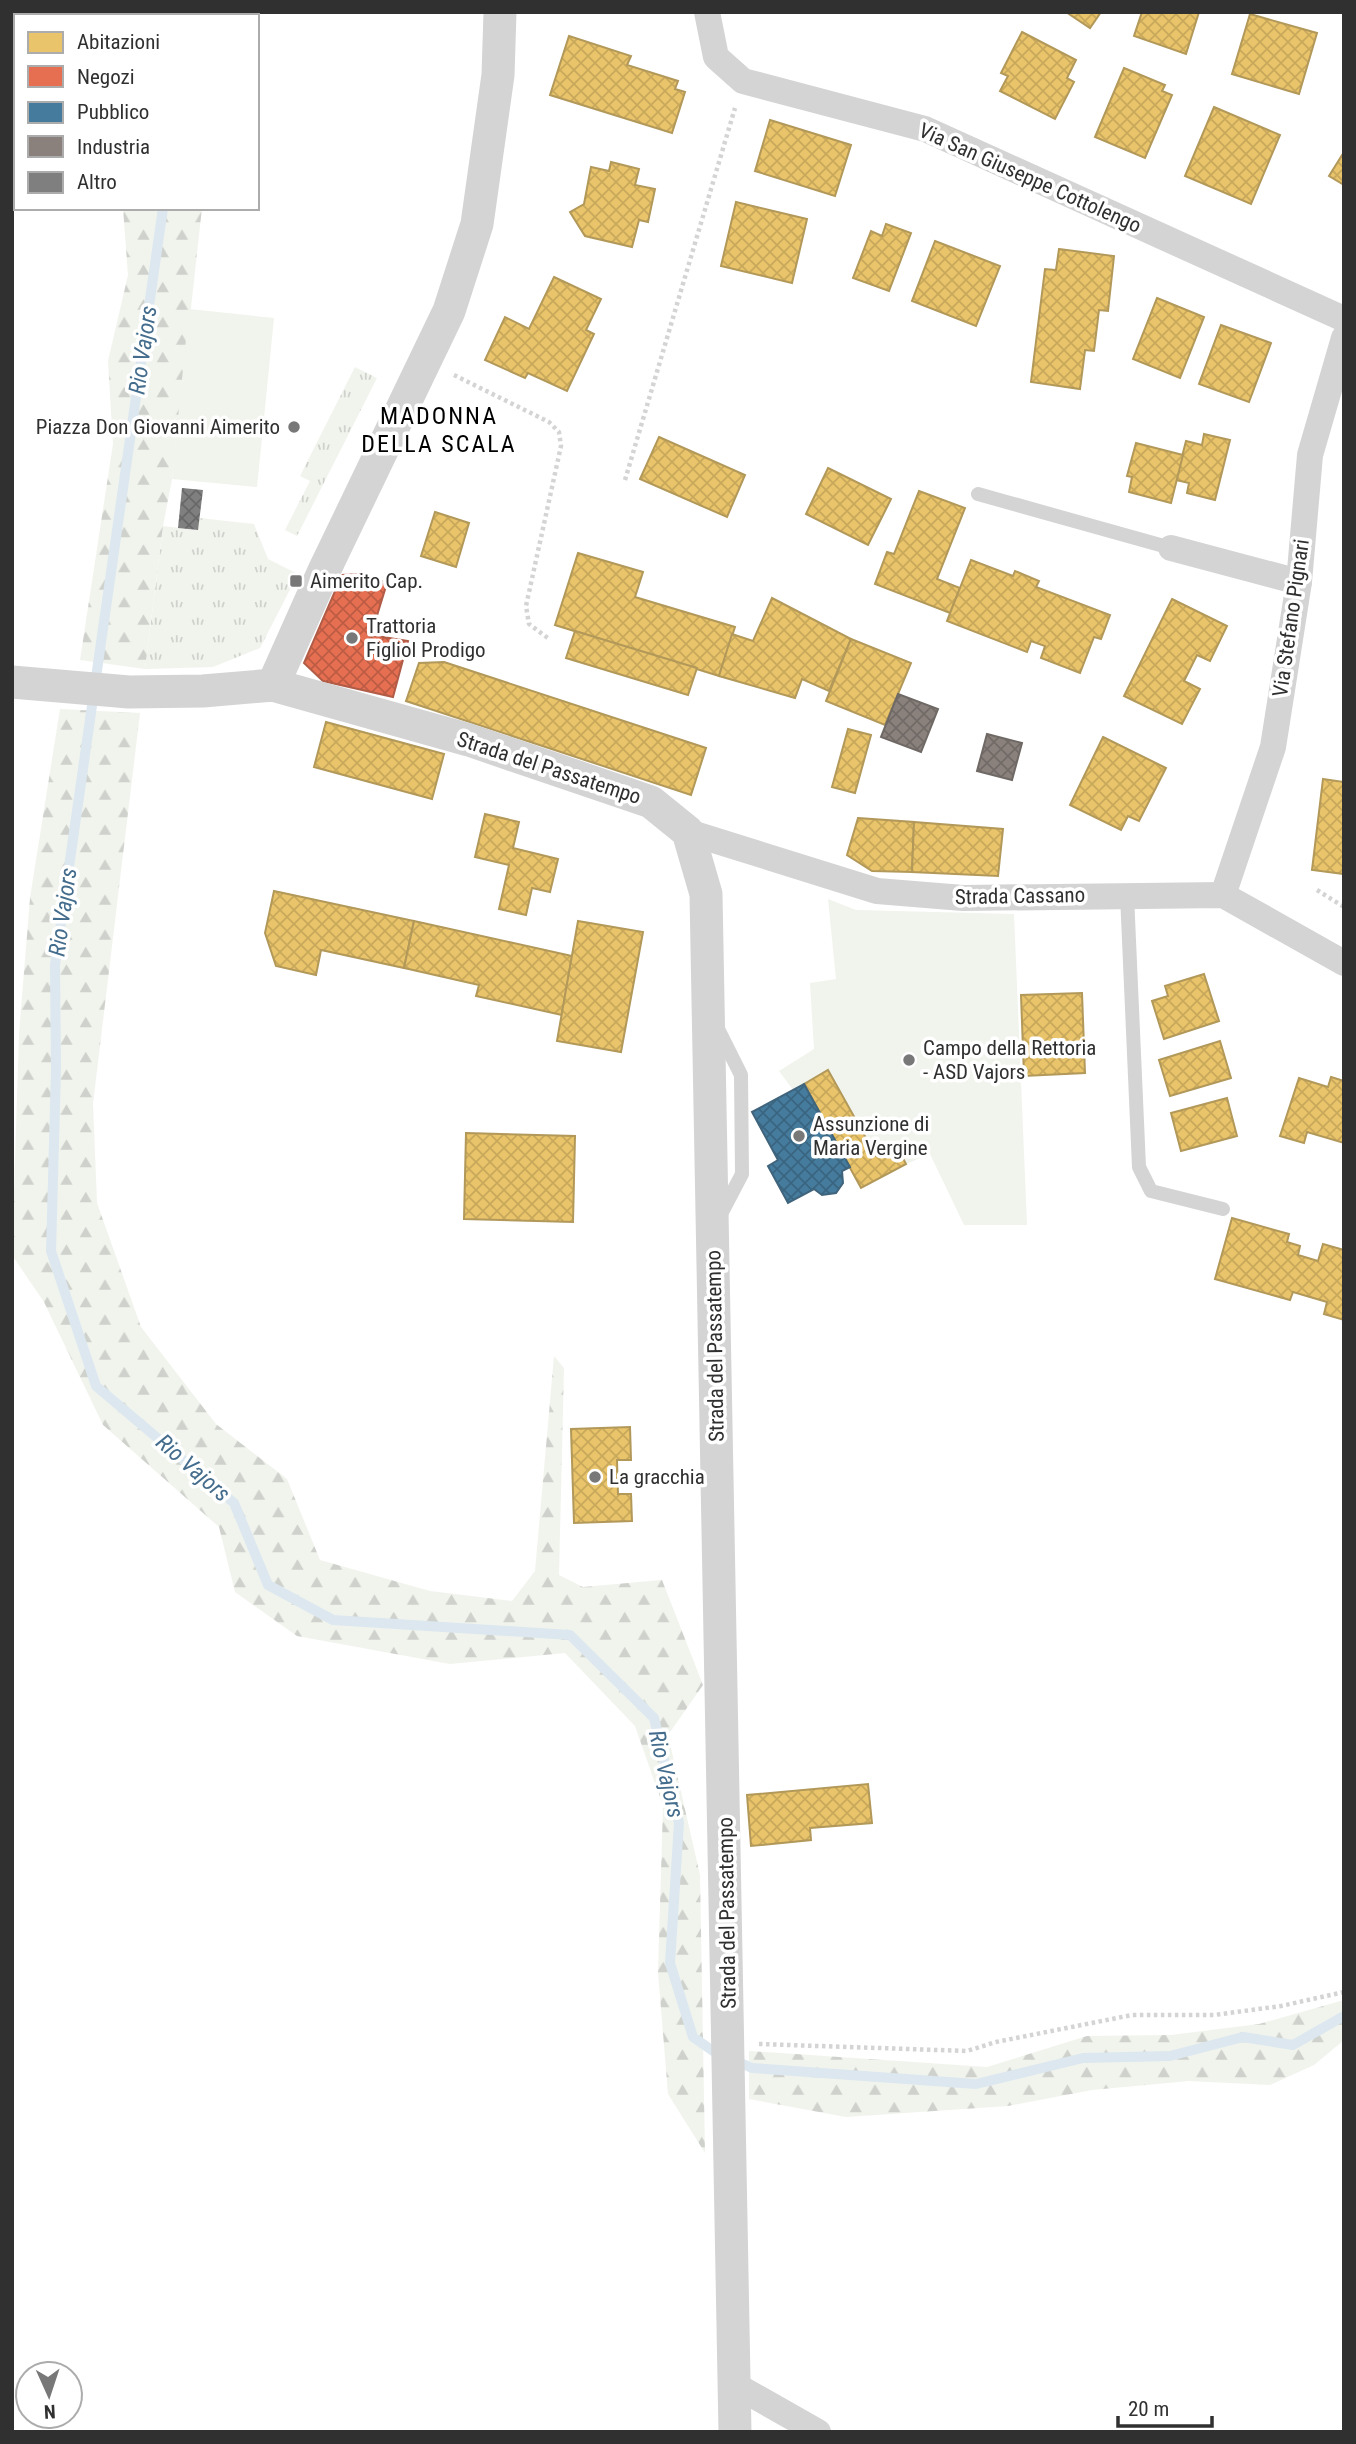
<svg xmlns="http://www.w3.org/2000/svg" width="1356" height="2444" viewBox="0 0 1356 2444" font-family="'Roboto Condensed',sans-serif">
<defs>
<pattern id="grass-tufts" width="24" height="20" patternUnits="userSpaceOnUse" patternTransform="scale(1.75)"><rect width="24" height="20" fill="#f1f4ed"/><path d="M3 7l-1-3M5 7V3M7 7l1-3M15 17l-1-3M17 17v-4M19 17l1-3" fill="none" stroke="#cfd2cc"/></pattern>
<pattern id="forest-firs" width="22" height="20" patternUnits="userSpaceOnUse" patternTransform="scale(1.75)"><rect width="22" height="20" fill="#f1f4ed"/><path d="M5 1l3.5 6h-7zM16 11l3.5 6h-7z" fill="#cfd2cc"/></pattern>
<pattern id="homes-cross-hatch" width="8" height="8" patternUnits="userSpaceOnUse" patternTransform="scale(1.75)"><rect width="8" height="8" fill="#e9c46a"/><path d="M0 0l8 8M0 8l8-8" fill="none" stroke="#c8a95c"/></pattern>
<pattern id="shops-cross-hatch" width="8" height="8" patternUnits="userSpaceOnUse" patternTransform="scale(1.75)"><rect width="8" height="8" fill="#e76f51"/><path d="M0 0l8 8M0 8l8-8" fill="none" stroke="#bc5c44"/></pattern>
<pattern id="public-cross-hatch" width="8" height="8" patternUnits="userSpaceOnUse" patternTransform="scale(1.75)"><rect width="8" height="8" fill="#457b9d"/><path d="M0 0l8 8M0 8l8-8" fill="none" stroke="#3a6580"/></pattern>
<pattern id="industry-cross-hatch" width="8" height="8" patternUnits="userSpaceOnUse" patternTransform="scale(1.75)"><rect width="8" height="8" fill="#8a817c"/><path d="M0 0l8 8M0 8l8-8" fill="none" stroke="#716a66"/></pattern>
<pattern id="building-cross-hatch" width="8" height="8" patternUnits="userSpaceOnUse" patternTransform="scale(1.75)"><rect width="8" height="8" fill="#7f7f7f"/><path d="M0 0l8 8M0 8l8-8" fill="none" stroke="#686868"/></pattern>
</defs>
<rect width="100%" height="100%" fill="#fff"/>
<g fill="url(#grass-tufts)">
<polygon points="355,367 377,378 297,536 285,530 310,481 300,476"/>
<polygon points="199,518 254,524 268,559 298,574 260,648 213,667 145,669 163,526 197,530"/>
</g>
<g fill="url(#forest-firs)">
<rect x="155" y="12" width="97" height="4"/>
<polygon points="123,208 202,208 172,479 163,526 145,669 80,660 113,444 108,361 128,275"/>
<polygon points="60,709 140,713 93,1104 97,1203 141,1327 216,1424 287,1479 320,1560 430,1591 512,1601 535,1571 554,1356 564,1368 559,1575 583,1587 662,1580 703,1685 668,1735 700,1875 705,2153 668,2094 658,1972 663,1806 635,1726 565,1653 450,1664 297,1636 235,1592 219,1527 103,1425 44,1302 12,1255 19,1034 30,898"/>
<polygon points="1344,2000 1344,2040 1314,2065 1270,2085 1189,2081 1092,2090 1008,2106 846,2117 749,2099 749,2051 987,2067 1087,2036 1171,2035 1259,2024"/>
</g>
<g fill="#f1f4ed">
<polygon points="189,309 274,318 257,487 172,479"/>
<polygon points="828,899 856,910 1014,914 1027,1225 964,1225 930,1154 906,1164 895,1145 876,1156 828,1071 793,1090 779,1071 814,1049 810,983 836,979"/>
</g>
<g fill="url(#homes-cross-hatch)" stroke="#b29859" stroke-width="2">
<polygon points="1066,12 1101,12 1090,28"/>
<polygon points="1142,12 1199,12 1186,54 1134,36"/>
<polygon points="1250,14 1317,33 1299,94 1232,74"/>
<polygon points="1022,32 1076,60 1067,78 1074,82 1055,119 1000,91 1008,76 1001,73"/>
<polygon points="569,36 631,56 627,65 678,81 675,89 685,92 672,133 550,95"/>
<polygon points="1124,68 1165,85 1162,91 1172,95 1145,158 1095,137"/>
<polygon points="1214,107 1280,135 1251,204 1185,176"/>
<polygon points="770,120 851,145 835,196 755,171"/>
<polygon points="1344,152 1344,185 1329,176"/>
<polygon points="611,162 639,169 635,185 655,189 648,222 639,220 632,247 585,236 570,212 584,204 591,167 609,171"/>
<polygon points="736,202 807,219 792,283 721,266"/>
<polygon points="886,224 911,233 889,291 853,278 871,231 882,236"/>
<polygon points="935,241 1000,266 976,326 912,301"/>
<polygon points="1059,249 1114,256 1108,311 1099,310 1094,351 1085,350 1080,389 1031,382 1045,269 1056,270"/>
<polygon points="554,277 601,299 586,330 594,334 567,391 528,373 525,378 485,360 505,317 529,329"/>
<polygon points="1157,298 1204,317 1180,378 1133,359"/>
<polygon points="1221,325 1271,343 1249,402 1199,384"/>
<polygon points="1204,434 1230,440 1215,500 1187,493 1189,483 1176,480 1186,441 1202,445"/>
<polygon points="659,437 745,475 727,517 640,479"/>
<polygon points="1136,443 1183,455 1171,503 1129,492 1132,477 1127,476"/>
<polygon points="828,468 891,499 868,545 806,514"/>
<polygon points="919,491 965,508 937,579 960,588 950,613 875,584 887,552 894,554"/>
<polygon points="435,512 469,523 456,567 421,556"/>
<polygon points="578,553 643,572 635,597 735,627 719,676 555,625"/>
<polygon points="971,560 1013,576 1015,571 1039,581 1036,587 1110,615 1101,639 1094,637 1080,673 1041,658 1045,646 1031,641 1027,652 947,621"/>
<polygon points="772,598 851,639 829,691 802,679 795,698 719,676 732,634 753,641"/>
<polygon points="1172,599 1227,626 1210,661 1197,655 1184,681 1200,689 1182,724 1124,696"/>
<polygon points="575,631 697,668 688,695 566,658"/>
<polygon points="851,639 911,663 885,725 826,701"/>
<polygon points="444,662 706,748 691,795 406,701 419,663"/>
<polygon points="326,722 444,754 432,799 314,767"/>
<polygon points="848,729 871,735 855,793 832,787"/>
<polygon points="1103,737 1166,768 1139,821 1128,816 1121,830 1070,805"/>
<polygon points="1323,779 1344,782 1344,874 1312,870"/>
<polygon points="485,814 519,822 513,848 558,859 550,892 532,888 526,915 499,909 509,865 475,857"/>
<polygon points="858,818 914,822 912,872 872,871 847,855"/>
<polygon points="914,822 1003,829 998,876 912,872"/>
<polygon points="274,891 414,921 404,968 321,950 316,975 276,966 265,933"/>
<polygon points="414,921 572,956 562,1015 476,996 479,985 404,968"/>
<polygon points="578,921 643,932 621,1052 557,1041"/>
<polygon points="1204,974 1219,1021 1164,1039 1152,1001 1168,996 1165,986"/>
<polygon points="1082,993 1085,1073 1024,1076 1021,995"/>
<polygon points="1220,1041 1231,1078 1170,1096 1159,1060"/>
<polygon points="828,1070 876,1156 896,1145 906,1164 861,1188 804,1084"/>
<polygon points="1331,1077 1344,1081 1344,1143 1307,1132 1304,1143 1280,1136 1299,1078 1328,1087"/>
<polygon points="1227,1098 1237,1136 1181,1151 1171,1113"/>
<polygon points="466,1133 575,1136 573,1222 464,1219"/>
<polygon points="1232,1218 1289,1234 1287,1242 1300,1246 1298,1255 1318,1261 1323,1244 1344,1250 1344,1320 1324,1314 1327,1302 1293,1292 1290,1300 1215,1279"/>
<polygon points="630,1427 631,1460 617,1460 618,1494 631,1494 632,1521 574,1523 571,1429"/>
<polygon points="868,1784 872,1823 810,1828 811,1840 751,1846 747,1795"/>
</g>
<polygon fill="url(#shops-cross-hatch)" stroke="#b05c47" stroke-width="2" points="365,574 387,583 371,635 408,641 393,697 323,681 304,663 342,575"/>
<polygon fill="url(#public-cross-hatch)" stroke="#3f647c" stroke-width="2" points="804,1084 850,1167 842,1171 843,1183 836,1193 822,1195 814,1189 788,1203 768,1166 778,1160 752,1112"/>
<g fill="url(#industry-cross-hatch)" stroke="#6f6965" stroke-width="2">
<polygon points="898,694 938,709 921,752 881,737"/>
<polygon points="987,734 1022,743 1012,780 977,771"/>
</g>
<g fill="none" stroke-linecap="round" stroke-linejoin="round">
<g stroke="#dce7f0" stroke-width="10">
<polyline points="192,16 192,12"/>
<polyline points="163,208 55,965 56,1070 51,1251 96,1386 234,1503 268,1585 333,1620 570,1635 654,1718 679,1823 670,1963 693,2037 713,2051 752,2068 976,2084 1083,2058 1170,2056 1243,2037 1293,2045 1344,2016"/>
</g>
</g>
<polygon fill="url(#building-cross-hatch)" points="182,488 203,490 198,530 178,528"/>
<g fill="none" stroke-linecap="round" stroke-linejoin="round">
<g stroke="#d4d4d4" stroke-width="4.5" stroke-dasharray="3.5 3.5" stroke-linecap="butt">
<polyline points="454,375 549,422 559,432 561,446 526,606 529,624 549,639"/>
<polyline points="625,480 735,108"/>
<polyline points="1317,890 1344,907"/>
<polyline points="759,2044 967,2051 996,2042 1132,2015 1214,2015 1281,2006 1344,1992"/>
</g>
<g stroke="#d4d4d4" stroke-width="14">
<polyline points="978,494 1171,548"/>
<polyline points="1127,895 1139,1167 1151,1191 1223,1209"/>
<polyline points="717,1027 741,1075 742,1174 720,1216"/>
</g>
<g stroke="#d4d4d4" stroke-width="26">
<polyline points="707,12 716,57 743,81 925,129 1344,319"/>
<polyline points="1171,548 1299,582"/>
<polyline points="688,832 877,891 963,898 1223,895 1344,963"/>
<polyline points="1223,895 1273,747 1299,582 1310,455 1344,338"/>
<polyline points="735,2385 818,2432"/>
</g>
<g stroke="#d4d4d4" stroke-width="33">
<polyline points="12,682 129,692 203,691 273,685 469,740 651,802 688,832 706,894 735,2432"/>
<polyline points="273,685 323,573 449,311 477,224 498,75 500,12"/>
</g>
</g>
<g fill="#787878" stroke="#fff" stroke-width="2.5">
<circle cx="294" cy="427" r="7"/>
<rect x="289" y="574" width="14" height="14" rx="3.5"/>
<circle cx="352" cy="638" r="7"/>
<circle cx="909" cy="1060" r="7"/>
<circle cx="799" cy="1136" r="7"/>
<circle cx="595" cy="1477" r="7"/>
</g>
<g text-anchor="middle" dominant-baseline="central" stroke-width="7" stroke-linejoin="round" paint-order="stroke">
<g font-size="21" fill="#303030" stroke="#fff">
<text transform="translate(1030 178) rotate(24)">Via San Giuseppe Cottolengo</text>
<text transform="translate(1291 618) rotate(-82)">Via Stefano Pignari</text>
<text transform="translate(549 768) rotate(18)">Strada del Passatempo</text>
<text transform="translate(1020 896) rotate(-1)">Strada Cassano</text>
<text transform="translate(715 1346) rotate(-91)">Strada del Passatempo</text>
<text transform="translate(727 1913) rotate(-91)">Strada del Passatempo</text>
</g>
<g font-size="21" fill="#303030" stroke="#fff" text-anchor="start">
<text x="280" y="427" text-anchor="end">Piazza Don Giovanni Aimerito</text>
<text x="310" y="581">Aimerito Cap.</text>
<text x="366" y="626">Trattoria<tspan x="366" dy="24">Figliol Prodigo</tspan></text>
<text x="923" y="1048">Campo della Rettoria<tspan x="923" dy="24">- ASD Vajors</tspan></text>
<text x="813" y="1124">Assunzione di<tspan x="813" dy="24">Maria Vergine</tspan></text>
<text x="609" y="1477">La gracchia</text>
</g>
<g font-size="23" font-style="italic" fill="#446c8c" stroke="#fff">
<text transform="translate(143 350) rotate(-82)">Rio Vajors</text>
<text transform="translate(63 912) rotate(-82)">Rio Vajors</text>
<text transform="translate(193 1468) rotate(41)">Rio Vajors</text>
<text transform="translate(666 1774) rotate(77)">Rio Vajors</text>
</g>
<g font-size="24" letter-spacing="2" fill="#000" stroke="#fff">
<text x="439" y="416">MADONNA<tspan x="439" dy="28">DELLA SCALA</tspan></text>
</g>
</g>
<rect width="1356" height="2444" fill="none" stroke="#303030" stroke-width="28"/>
<rect x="14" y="14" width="245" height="196" fill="#ffffff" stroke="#acacac" stroke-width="2"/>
<rect x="28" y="32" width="35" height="21" fill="#e9c46a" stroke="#acacac" stroke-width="2"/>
<text x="77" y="49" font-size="21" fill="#303030">Abitazioni</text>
<rect x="28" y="66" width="35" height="21" fill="#e76f51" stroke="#acacac" stroke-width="2"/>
<text x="77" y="84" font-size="21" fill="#303030">Negozi</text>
<rect x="28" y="102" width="35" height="21" fill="#457b9d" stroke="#acacac" stroke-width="2"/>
<text x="77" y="119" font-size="21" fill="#303030">Pubblico</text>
<rect x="28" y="136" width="35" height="21" fill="#8a817c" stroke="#acacac" stroke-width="2"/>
<text x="77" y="154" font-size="21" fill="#303030">Industria</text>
<rect x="28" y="172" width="35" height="21" fill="#7f7f7f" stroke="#acacac" stroke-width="2"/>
<text x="77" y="189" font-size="21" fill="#303030">Altro</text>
<g transform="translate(49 2395) rotate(177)"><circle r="33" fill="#ffffff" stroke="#acacac" stroke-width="2"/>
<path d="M0-5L12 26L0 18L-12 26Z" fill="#787878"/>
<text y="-10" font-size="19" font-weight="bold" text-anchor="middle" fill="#303030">N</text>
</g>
<path d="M1118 2416v10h94v-10" fill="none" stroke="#303030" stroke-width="3.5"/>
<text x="1128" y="2416" font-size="21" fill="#303030" stroke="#ffffff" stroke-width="5" paint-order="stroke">20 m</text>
</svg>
